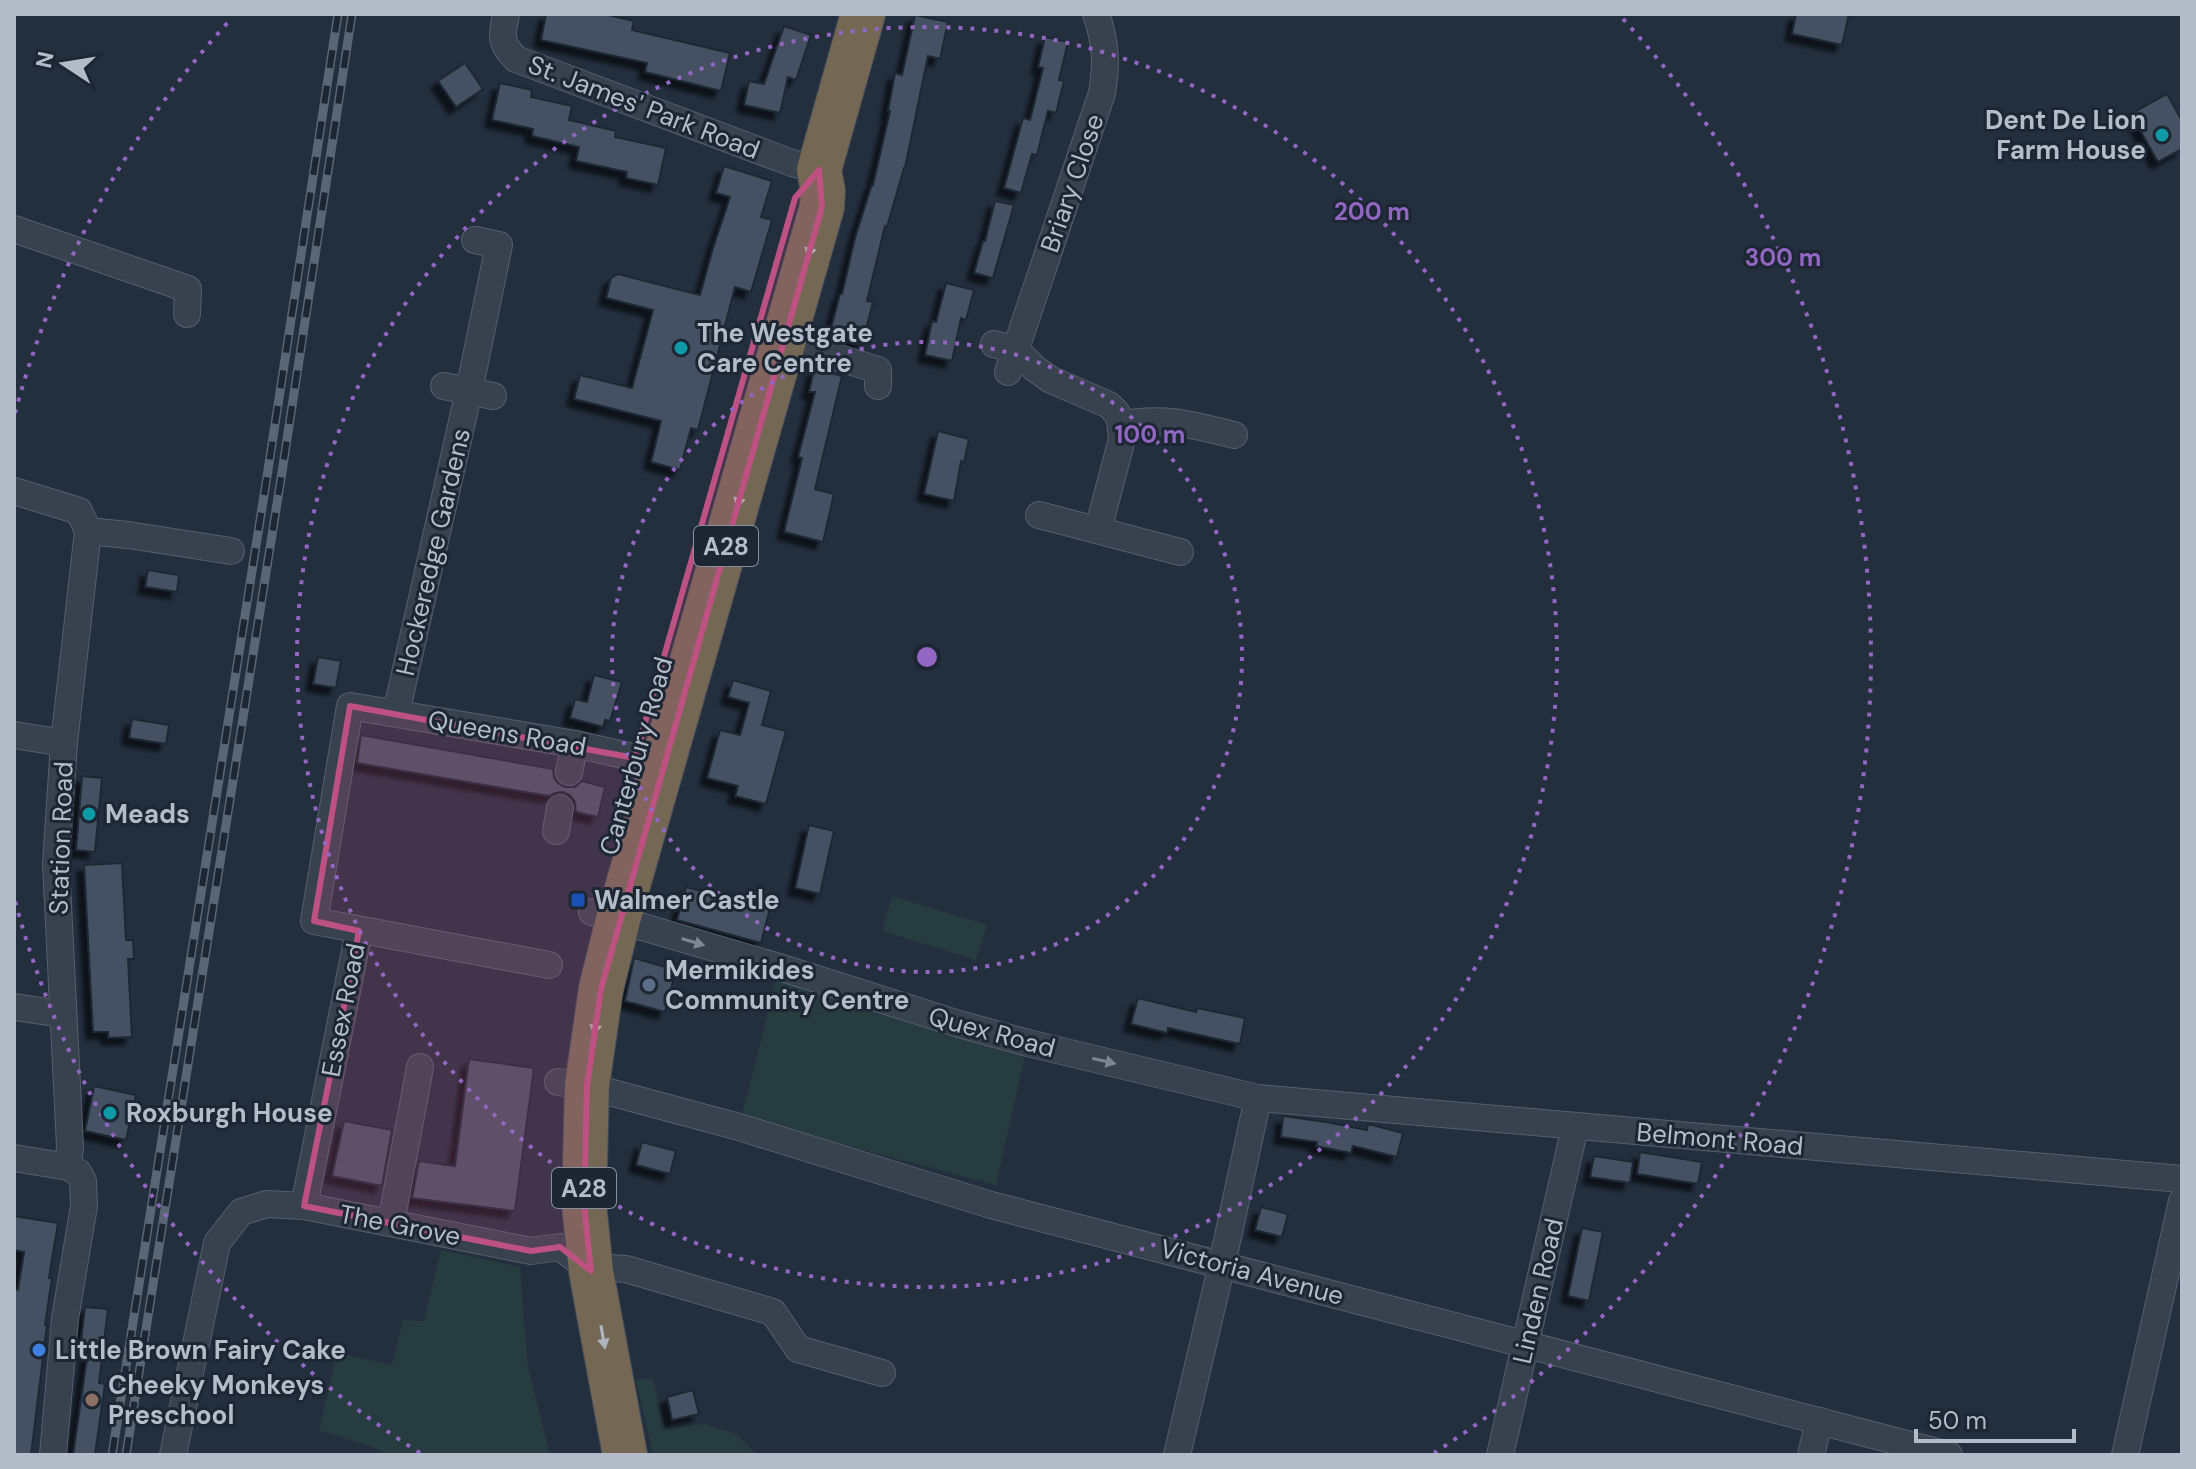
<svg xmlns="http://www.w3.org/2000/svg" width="2196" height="1469" viewBox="0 0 2196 1469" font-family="'DM Sans',sans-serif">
<defs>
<filter id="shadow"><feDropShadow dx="-7" dy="7" stdDeviation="2" flood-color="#0009"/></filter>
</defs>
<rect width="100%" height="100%" fill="#242f3e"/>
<g fill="#263c3f">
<polygon points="892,896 987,925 976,960 882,931"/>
<polygon points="776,981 1027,1047 996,1185 741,1118"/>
<polygon points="441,1250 520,1267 528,1367 550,1455 384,1455 381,1450 319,1430 337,1353 392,1365 403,1320 424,1321"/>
<polygon points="653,1378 664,1429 704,1424 736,1434 757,1455 653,1455 636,1380"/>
</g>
<g fill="#455162" stroke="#1f2835" stroke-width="2" filter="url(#shadow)">
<polygon points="546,14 604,14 634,21 632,30 730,53 721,91 645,72 647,63 541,40"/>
<polygon points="1796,14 1849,14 1842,45 1792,34"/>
<polygon points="915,15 948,22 940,59 928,56 905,168 904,168 887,227 885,226 867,301 873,302 862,345 829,336 840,294 842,294 855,238 872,184 873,185 890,111 888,111 895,73 902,75"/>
<polygon points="784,26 811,35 796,80 788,77 780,113 744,105 749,81 764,84"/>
<polygon points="1045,37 1068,42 1059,80 1064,81 1056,113 1048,111 1037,155 1032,154 1021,193 1004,188 1023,118 1030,120 1043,68 1038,67"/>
<polygon points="465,63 483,89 456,107 438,81"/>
<polygon points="500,83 532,90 531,97 572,106 569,120 616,131 615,137 666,148 658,185 626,178 627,172 576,161 579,147 532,136 533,129 492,120"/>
<polygon points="2167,94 2182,121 2182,149 2158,162 2131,114"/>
<polygon points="724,166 772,181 761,217 772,220 751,292 735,287 698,430 691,428 680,470 651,462 661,421 574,399 580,375 632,388 653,310 606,298 611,278 618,274 700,295 713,248 730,197 716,193"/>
<polygon points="995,201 1014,205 993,278 974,273 983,241 985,241"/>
<polygon points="946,283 974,290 966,320 961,318 952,361 925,355 932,321 936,322"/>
<polygon points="814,369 842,376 815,489 834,494 823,542 784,532 802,458 798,457 815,392 809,392"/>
<polygon points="938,431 969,439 964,462 961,461 954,501 924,494"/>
<polygon points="148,570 179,575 177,592 145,587"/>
<polygon points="318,657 341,661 336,688 313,684"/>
<polygon points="594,675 622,682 610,721 605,720 603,727 570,718 575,699 587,702"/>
<polygon points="733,680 771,691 762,725 786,731 766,804 735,796 738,786 707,778 720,730 740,735 749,703 728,697"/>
<polygon points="132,719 169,725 166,744 129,738"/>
<polygon points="361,735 553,769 554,778 558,783 565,787 575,787 582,781 605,787 598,817 576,812 575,802 570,795 563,792 555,793 549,796 357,763"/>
<polygon points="82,776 102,778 95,852 76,850"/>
<polygon points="809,825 834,831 820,894 795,888"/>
<polygon points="122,863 126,940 133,940 134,959 128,959 132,1037 108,1038 108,1032 93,1032 84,865"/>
<polygon points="686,887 770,908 761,943 677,920"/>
<polygon points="634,958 676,970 665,1012 625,1001"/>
<polygon points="1138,998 1196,1012 1197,1008 1245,1018 1240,1044 1168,1028 1167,1033 1131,1024"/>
<polygon points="469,1059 534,1068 515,1211 412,1198 419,1161 455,1166"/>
<polygon points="94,1086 136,1095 126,1140 85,1131"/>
<polygon points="1283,1116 1326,1122 1367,1130 1368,1124 1403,1133 1397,1157 1353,1146 1351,1153 1316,1146 1317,1142 1281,1137"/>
<polygon points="344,1121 392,1130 382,1186 332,1176"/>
<polygon points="642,1142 676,1151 670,1174 636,1165"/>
<polygon points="1640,1152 1702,1162 1698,1184 1637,1174"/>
<polygon points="1594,1156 1633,1162 1630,1183 1590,1177"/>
<polygon points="1261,1207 1288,1214 1282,1237 1255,1230"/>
<polygon points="14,1216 58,1223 49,1278 52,1278 45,1325 47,1325 31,1455 14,1455 14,1289 18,1290 24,1252 14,1250"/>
<polygon points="1582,1228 1603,1232 1589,1301 1568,1296"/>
<polygon points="85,1307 108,1309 99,1383 105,1384 95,1455 73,1455 88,1351 80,1350"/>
<polygon points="693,1390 699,1414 672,1420 667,1397"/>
</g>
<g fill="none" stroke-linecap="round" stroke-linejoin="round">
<defs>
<g id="street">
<path d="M506,14C502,35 499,43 516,59L792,163L819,170"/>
<polyline points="14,229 188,289 187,314"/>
<polyline points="785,341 878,370 878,386"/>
<polyline points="994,344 1016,350 1034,368 1051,380 1109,405 1116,412 1120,420 1122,439 1098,530"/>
<path d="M1008,372L1102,93C1107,63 1106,43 1096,14"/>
<polyline points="444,386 493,396"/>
<path d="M1121,424C1167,417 1190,424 1234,435"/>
<polyline points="14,491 79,511 88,531 64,743 56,864 70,1146 68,1167"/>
<polyline points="1039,515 1180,552"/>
<polyline points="88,531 128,535 231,551"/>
<polyline points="396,713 469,391 499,245 475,240"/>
<polyline points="14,735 64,743"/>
<polyline points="569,772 575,744"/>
<polyline points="556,831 560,808"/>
<polyline points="592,912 779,967 959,1024 1028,1043 1258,1098 2182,1179"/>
<polyline points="549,965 314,921 350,706 575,744 663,764"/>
<polyline points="14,1007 62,1014"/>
<polyline points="558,1082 587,1086 739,1127 991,1205 1949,1455"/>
<polyline points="14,1158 68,1167 78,1172 83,1181 84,1206 65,1319 53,1455"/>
<polyline points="304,1206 359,931"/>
<polyline points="391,1223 420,1067"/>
<polyline points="173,1455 217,1243 241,1212 267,1204 304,1206 531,1251 560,1247 591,1271 611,1268 626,1269 773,1312 798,1349 882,1373"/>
<polyline points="1177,1455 1222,1264 1258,1098"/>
<polyline points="1500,1455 1575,1127"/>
<polyline points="1811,1455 1819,1421"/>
<polyline points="2125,1455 2182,1201"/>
</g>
<polyline id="highway" points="625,1455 591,1271 584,1204 587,1086 601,989 618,920 822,207 823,191 819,170 863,14"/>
</defs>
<use href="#street" stroke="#565f6c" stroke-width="28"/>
<use href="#highway" stroke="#434c59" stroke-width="46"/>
<use href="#street" stroke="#38414e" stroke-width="26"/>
<use href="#highway" stroke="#746855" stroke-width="44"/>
<defs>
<g id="rail">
<polyline points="112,1455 268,470 338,14"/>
<polyline points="126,1455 282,472 352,14"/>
</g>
</defs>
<use href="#rail" stroke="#5a6575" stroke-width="9"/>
<use href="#rail" stroke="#1d2633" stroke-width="6" stroke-dasharray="18" stroke-linecap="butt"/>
</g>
<defs><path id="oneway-solid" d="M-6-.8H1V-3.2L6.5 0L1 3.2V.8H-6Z" transform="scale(2)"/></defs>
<g fill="#aeb4bd">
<use href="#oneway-solid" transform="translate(811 246) rotate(106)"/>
<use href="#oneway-solid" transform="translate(740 496) rotate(106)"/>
<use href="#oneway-solid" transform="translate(596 1023) rotate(99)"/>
<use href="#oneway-solid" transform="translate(603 1337) rotate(80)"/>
</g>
<g fill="#7c8592">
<use href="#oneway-solid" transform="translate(693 942) rotate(17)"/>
<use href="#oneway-solid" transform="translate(1104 1061) rotate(13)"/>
</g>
<path fill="#bd5182" fill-opacity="0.2" stroke="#bd5182" stroke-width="6" stroke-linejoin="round" d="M819,170L822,207L601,989L587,1086L584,1204L591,1271L560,1247L531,1251L304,1206L359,931L314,921L350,706L635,758L795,198Z"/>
<g fill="none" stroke="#9266c3" stroke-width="4" stroke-dasharray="4 8">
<circle cx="927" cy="657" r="315"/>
<circle cx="927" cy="657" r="630"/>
<path d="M420 1453A944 944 0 0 1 15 901M15 413A944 944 0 0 1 231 19M1623 19A944 944 0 0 1 1434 1453"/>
</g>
<g fill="#0f9aa8" stroke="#1d2633" stroke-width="3">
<circle cx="2162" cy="135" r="8"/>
<circle cx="681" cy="348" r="8"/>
<circle cx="89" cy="814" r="8"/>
<circle cx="110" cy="1113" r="8"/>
</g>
<rect fill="#1a4fb4" stroke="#1d2633" stroke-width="3" x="570" y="892" width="16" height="16" rx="4"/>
<circle fill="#5c6f8a" stroke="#1d2633" stroke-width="3" cx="649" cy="985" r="8"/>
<circle fill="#3f7fe0" stroke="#1d2633" stroke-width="3" cx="39" cy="1350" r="8"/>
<circle fill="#8d6e63" stroke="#1d2633" stroke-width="3" cx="92" cy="1400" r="8"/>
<g text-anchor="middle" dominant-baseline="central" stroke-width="6" stroke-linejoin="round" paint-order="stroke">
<g fill="#1d2633" stroke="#878f9c" stroke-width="2">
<rect x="694" y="526" width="64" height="40" rx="6"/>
<rect x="552" y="1168" width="64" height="40" rx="6"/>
</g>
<g font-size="24" font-weight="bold" fill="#b4bcc9">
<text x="726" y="546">A28</text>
<text x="584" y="1188">A28</text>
</g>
<g font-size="26" fill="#b4bcc9" stroke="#1d2633">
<text transform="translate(644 107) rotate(21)">St. James' Park Road</text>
<text transform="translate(1072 183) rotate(-71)">Briary Close</text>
<text transform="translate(433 552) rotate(-77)">Hockeredge Gardens</text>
<text transform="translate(507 733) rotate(10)">Queens Road</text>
<text transform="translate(636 756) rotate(-74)">Canterbury Road</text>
<text transform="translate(61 838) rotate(-88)">Station Road</text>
<text transform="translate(343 1010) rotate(-79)">Essex Road</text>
<text transform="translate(992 1032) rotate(15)">Quex Road</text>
<text transform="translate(1720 1139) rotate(5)">Belmont Road</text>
<text transform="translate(400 1225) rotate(11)">The Grove</text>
<text transform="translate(1252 1272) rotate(15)">Victoria Avenue</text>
<text transform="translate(1538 1291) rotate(-77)">Linden Road</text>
</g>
<g font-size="26" font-weight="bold" fill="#b4bcc9" stroke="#1d2633" text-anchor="start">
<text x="2146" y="120" text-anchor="end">Dent De Lion<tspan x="2146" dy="30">Farm House</tspan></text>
<text x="697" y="333">The Westgate<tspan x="697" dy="30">Care Centre</tspan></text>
<text x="105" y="814">Meads</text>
<text x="594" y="900">Walmer Castle</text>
<text x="665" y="970">Mermikides<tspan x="665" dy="30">Community Centre</tspan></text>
<text x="126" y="1113">Roxburgh House</text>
<text x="55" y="1350">Little Brown Fairy Cake</text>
<text x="108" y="1385">Cheeky Monkeys<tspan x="108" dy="30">Preschool</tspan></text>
</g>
</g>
<circle cx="927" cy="657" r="12" fill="#9266c3" stroke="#1d2633" stroke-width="4"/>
<g font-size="24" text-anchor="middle" font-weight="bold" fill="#9266c3" stroke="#1d2633" stroke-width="6" stroke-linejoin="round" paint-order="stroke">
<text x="1372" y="220">200 m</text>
<text x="1783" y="266">300 m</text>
<text x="1150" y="443">100 m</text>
</g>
<rect width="2196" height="1469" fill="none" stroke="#b4bcc9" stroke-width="32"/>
<g transform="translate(64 64) rotate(282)" stroke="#1d2633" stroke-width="6" paint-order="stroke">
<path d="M0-6L14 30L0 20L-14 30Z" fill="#b4bcc9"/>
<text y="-12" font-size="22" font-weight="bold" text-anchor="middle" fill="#b4bcc9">N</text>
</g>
<path d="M1916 1429v12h158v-12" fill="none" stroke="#b4bcc9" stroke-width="4"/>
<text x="1928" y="1429" font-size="24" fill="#b4bcc9" stroke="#1d2633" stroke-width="6" paint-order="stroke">50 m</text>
</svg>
